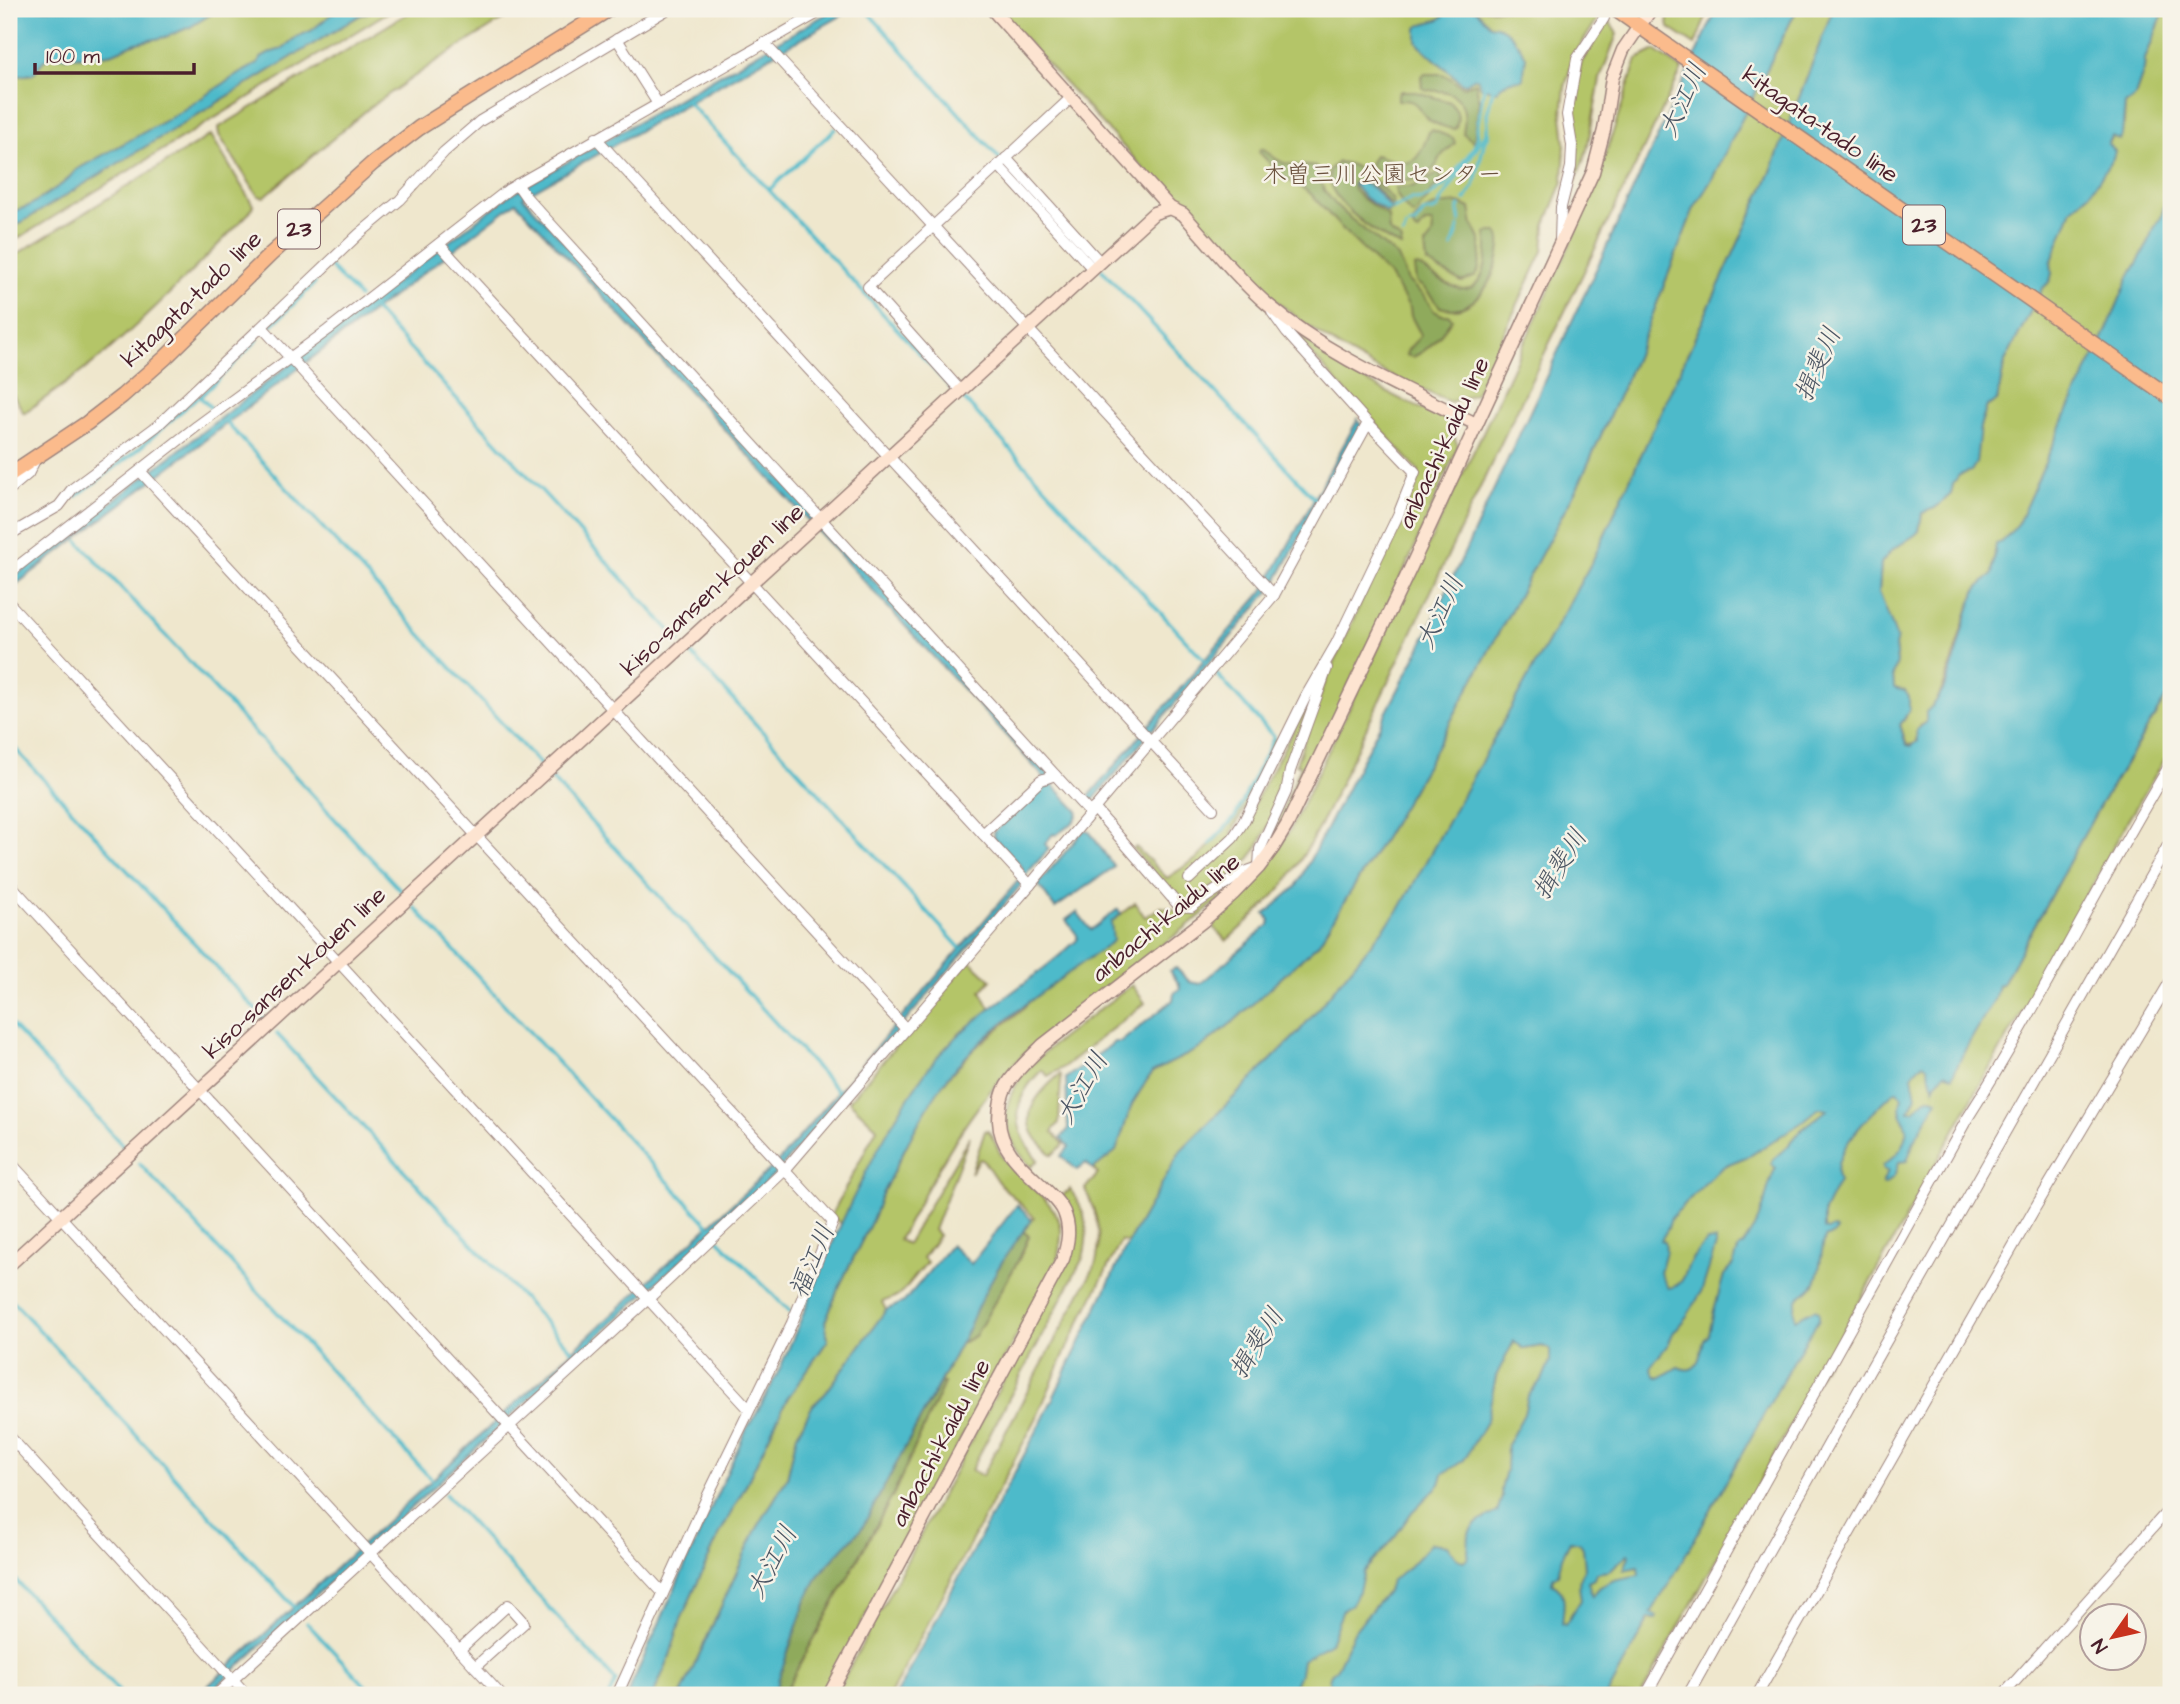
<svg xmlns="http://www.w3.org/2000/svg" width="2180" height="1704" viewBox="0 0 2180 1704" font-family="'Architects Daughter','Klee One',sans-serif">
<rect width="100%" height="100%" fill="#f7f3e8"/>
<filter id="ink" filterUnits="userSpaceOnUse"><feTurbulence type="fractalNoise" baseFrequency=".0143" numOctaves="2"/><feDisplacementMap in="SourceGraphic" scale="14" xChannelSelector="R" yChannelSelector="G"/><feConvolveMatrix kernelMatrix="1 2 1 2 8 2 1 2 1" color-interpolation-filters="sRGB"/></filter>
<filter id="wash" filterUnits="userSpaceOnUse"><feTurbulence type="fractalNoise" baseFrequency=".00686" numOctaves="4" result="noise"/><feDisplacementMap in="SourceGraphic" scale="28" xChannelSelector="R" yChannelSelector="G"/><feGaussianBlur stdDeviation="1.57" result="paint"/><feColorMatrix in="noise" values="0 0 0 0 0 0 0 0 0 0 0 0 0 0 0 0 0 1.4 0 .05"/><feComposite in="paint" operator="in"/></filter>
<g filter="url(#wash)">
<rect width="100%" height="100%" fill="#efe7cd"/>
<g fill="#b4c568" stroke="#7f724a" stroke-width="2">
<polygon points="219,9 338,9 311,31 296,37 282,49 261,58 257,64 237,75 177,114 76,170 65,182 29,206 9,213 9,81 11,77 33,74 43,61 50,57 97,56 113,53 136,43 165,37 190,27"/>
<polygon points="374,9 393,9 9,244 9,230 359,16"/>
<polygon points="415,9 520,9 438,60 369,108 264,197 258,196 219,135 218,128"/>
<path d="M997,9H1604L1574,56L1565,87L1562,115L1565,143L1563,182L1545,226L1543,251L1475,394L1450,402C1426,391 1400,381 1377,369C1341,350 1306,326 1275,300C1235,266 1204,224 1164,191Z"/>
<polygon points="1666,9 1709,9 1695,45 1669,28"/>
<path d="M1797,9H1833L1770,174L1593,560L1399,911L1298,1033L1181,1150L1128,1243L1121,1241L1066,1350L1036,1419L890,1695H835L1071,1254C1080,1229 1077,1217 1062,1196L1070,1189C1087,1214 1090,1229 1083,1258L971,1470L982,1476L1095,1266C1103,1237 1098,1215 1085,1189L1098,1174L1093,1169L1116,1151L1132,1104L1152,1072L1199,1049L1234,1021L1318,944L1386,835L1427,765L1579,484L1636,357L1694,208L1712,179Z"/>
<path d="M2165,9H2171V400L1978,588C1956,629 1954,678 1927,717L1926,722L1920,726L1915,744L1907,745L1900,725L1906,717L1905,691L1894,688L1893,675L1897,663L1895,646L1896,638L1879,592L1881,563L1892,550L1919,531L1922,513L1935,508L1942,502L1951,494L1953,484L1959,475L1971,471L1975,463L1980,427L1987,406L1997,401L2005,361L2042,289L2050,281L2052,273L2051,263L2072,209L2090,193L2113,158L2108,145L2113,136L2124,124L2125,103L2131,101L2135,96L2144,70L2145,59Z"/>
<polygon points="1609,20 1617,34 1600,79 1587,150 1575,183 1576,144 1572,118 1578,74 1582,61"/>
<path d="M1655,50L1682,69L1504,437L1329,807C1317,832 1304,856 1288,879C1271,902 1247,922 1226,941L1211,924L1269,865L1291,828L1484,430L1591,199L1637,59Z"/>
<path d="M211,135L253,205L250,212C205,258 160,305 111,348C84,372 54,392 24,413L9,388V259Z"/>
<path d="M1291,329C1339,368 1389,397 1446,419L1458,446L1410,558L1289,810L1266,848L1301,766L1296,764L1323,688L1419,471L1290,331Z"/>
<path d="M1317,686L1280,785L1283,789C1274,809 1267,833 1255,851C1239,874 1212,888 1189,903L1182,901L1174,896L1133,849L1136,847L1167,878L1199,857L1236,818L1273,741L1283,738L1232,832L1234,841Z"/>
<polygon points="2171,689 2171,749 2127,822 2041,980 1974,1095 1641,1695 1597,1695 1635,1644 1649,1618 1655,1619 1651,1613 1699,1529 1784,1319 1846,1133 1903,1079 1994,987 2003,983 2099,807"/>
<path d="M1241,878C1221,900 1197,919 1173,937C1128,971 1080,1004 1038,1041C975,1096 938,1167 899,1240L907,1244L970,1136L934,1230L939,1235L923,1258L927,1262L900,1295L882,1302L886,1310L825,1394L813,1405L797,1435L787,1478L755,1532L681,1695H653L669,1659L681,1619L719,1535L745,1487L787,1399L828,1340L825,1322L838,1289L874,1216L880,1198L917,1125L932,1099L950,1075L974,1049L1019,1012L1111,922L1135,903L1145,917L1161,907L1180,911L1185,916Z"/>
<path d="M969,960L991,980L981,991L991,1010C980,1018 967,1026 957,1036C905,1088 874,1158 842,1224L831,1216L877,1128L849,1101Z"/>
<path d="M1132,985L1145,1003L1061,1069L1048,1076L1042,1070C1011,1099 1011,1128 1038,1160L1031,1167C977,1110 1022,1068 1071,1031C1091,1016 1111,1000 1132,985Z"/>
<path d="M1060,1074L1061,1075L1059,1123L1052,1132L1064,1144L1052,1155C1047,1149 1040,1144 1036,1138C1018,1112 1042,1090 1060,1074Z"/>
<polygon points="1845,1079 1755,1321 1661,1396 1588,1310 1655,1215"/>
<path d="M987,1130C995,1138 997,1149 1003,1158C1019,1180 1059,1202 1061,1229C1062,1240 1059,1251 1057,1261L823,1695H783L893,1495L944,1383H940L960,1344L975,1336L1018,1261L1029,1237L1023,1231L1034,1217L998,1182L983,1160L980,1159L971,1173L985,1131Z"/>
<polygon points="1514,1340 1524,1349 1542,1346 1557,1353 1514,1510 1340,1695 1282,1695 1289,1681 1356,1574 1491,1396 1498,1370"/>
<polygon points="1565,1532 1611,1537 1648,1571 1579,1639 1533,1609"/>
</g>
<g fill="#8faa5c" stroke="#6c6444" stroke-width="2">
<path d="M1425,74H1443L1464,87L1476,83L1479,101L1474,142L1463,133C1467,114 1465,93 1439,91C1432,90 1429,92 1422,88L1421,77Z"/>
<path d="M1401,91H1413L1450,102C1458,109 1460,119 1455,129C1446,128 1433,124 1427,118C1414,106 1421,100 1398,100V94Z"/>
<path d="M1432,130L1453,138L1455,143C1452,147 1447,150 1443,154C1439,159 1438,164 1434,168C1424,181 1407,183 1393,179C1382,176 1376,173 1370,164L1375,155C1411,165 1415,170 1429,132Z"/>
<path d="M1260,149H1264C1285,169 1289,163 1316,167L1324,190L1336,205L1351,219L1398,257L1408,281L1425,297L1434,311L1442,315H1449L1452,319C1441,334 1431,349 1413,357L1406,355C1407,347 1417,342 1421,335L1411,316L1410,308L1390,276L1343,230L1310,193L1282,176L1259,152Z"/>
<path d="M1338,162C1361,163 1378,183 1393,200V205L1389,203L1370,182L1357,181L1353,183L1354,190L1362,198L1388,216L1389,231L1402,241L1401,247C1379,236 1341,210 1331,186C1329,181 1329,176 1329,170Z"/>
<path d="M1439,173L1442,179L1431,191L1428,199C1421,203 1420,212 1413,215C1405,209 1397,198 1395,188L1415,186Z"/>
<path d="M1459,203L1470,208L1473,225L1480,239L1481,256L1478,272L1474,277L1462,282L1427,263L1425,245C1432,238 1434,234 1432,223H1425L1418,232L1415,231L1412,225C1421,206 1440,204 1459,203Z"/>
<path d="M1491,232H1497C1502,239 1500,245 1499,254C1494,281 1473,318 1440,307L1425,289L1416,282L1414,267L1418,266C1430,273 1444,284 1457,288C1487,296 1489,251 1486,233Z"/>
<polygon points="1023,1231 1029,1236 1018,1261 975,1336 960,1344 979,1302 1011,1246"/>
<polygon points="940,1383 944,1383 893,1495 783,1695 773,1695 806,1600 819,1574 862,1528"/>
</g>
<g fill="#4ebaca" stroke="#4c6c7a" stroke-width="2" fill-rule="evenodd">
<polygon points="9,9 219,9 190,27 165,37 136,43 113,53 97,56 50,57 43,61 33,74 11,77 9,81"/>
<polygon points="338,9 374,9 359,16 9,230 9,213 29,206 65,182 76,170 177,114 237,75 257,64 261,58 272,52 282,49 296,37 311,31"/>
<path d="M835,9H853L523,197L1046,769L1051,783L1078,811C1077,824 1064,828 1056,835L1053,834L1045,844L1049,849L1028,872L1020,886L777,1172L207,1695H198L779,1161L1018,881L1023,868L994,838V832L1046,784L1041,774L516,202L9,590V581L508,196Z"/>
<path d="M1446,9H1475L1490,25C1508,26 1516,42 1526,56L1523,80C1511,80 1505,81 1497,91L1481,87L1478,80L1475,78L1466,84L1462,83L1420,46L1417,41V28C1427,18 1443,26 1446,9Z"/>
<polygon points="1717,9 1797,9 1712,179 1694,208 1636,357 1579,484 1427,765 1386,835 1318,944 1234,1021 1199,1049 1152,1072 1132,1104 1116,1151 1093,1169 1086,1163 1077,1170 1061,1156 1069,1147 1061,1138 1068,1129 1066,1078 1115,1042 1121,1042 1173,1000 1174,993 1180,989 1179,984 1170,971 1176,968 1190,982 1200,984 1269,925 1270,920 1265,914 1296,887 1422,644"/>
<path d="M1833,9H2165L2145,59L2144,70L2135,96L2131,101L2125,104L2122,135L2120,140L2112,136L2108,144L2115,151L2113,158L2090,193L2072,209L2051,263L2052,273L2050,281L2042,289L2005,361L1997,401L1987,406L1980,427L1976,463L1971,471L1959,475L1953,484L1951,494L1942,502L1935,508L1922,513L1919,531L1915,535L1892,550L1881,563L1879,592L1897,638L1895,646L1897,663L1893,675L1894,688L1905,691L1909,697V711L1900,725C1903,732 1903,739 1907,745L1911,746L1917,741L1916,730L1926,722V712C1956,688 1957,632 1973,598L1978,588L1992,574L1996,544L2002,542L2018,524L2070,406L2106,332L2128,279L2148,244L2153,228L2161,217L2171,182V689L2099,807L2003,983L1998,985L1994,1000L1965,1050L1952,1077L1945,1073L1935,1083L1934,1088L1927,1067L1923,1064L1919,1066L1912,1076L1916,1096L1909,1111H1914C1922,1102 1926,1094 1938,1100L1915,1139L1907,1161L1899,1162L1894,1176L1885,1184L1882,1183L1888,1171L1883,1169V1166C1895,1156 1912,1143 1905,1124C1901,1111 1898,1112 1902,1097L1897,1091L1894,1092C1876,1109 1827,1153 1839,1181L1824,1211V1229L1827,1230L1834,1228L1837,1230L1835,1233L1825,1238C1820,1252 1822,1268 1815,1282C1805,1301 1793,1288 1795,1319L1815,1309L1819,1312V1319L1802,1346L1677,1570L1651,1613L1657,1616L1656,1619L1649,1618L1607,1695H1330C1330,1686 1326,1674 1336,1670L1355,1630L1388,1590L1391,1581L1410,1566L1431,1543L1447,1545C1453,1552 1453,1559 1463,1561L1467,1559C1469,1550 1468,1543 1469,1534C1472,1522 1488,1518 1497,1512L1502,1497L1501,1490L1506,1470L1507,1445L1524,1414L1528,1396L1543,1378L1550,1361V1349L1542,1346L1524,1349L1514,1341L1496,1376L1487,1420L1464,1460L1443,1474L1440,1484L1412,1512L1391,1542L1364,1571L1359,1591L1351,1605L1343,1610L1330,1643L1302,1660L1300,1674L1291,1695H896L1041,1423L1128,1243L1181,1150L1298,1033L1399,910L1593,560L1770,174ZM1819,1108H1825L1827,1110L1802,1129L1787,1147L1773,1159L1771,1164L1776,1168C1768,1179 1766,1202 1760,1216C1756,1226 1749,1236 1743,1245L1739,1247L1733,1265L1724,1275L1714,1310L1709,1335L1704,1340C1700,1355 1699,1377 1678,1367L1659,1378L1655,1376L1651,1369L1653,1364L1669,1343L1673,1333L1687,1316L1701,1293L1716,1245V1240L1707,1241C1701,1247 1693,1257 1689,1264C1684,1276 1683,1286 1668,1288L1660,1273L1666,1251L1665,1241L1661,1240L1668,1228L1671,1218L1714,1174L1726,1165L1751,1155L1801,1123ZM1570,1541L1580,1543L1583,1548L1585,1568C1577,1578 1579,1587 1581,1600L1565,1625L1562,1624C1563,1608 1569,1592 1552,1583L1553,1578L1558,1575L1562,1557ZM1628,1554L1629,1556L1624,1570L1638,1567L1639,1575L1614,1580L1600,1587L1592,1596L1588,1582L1594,1579L1596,1573L1609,1571Z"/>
<path d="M1358,182C1381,187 1378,199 1393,209L1387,212L1365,198L1354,185Z"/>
<polygon points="1358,419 1361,425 1273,587 1089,805 1084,802 1263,591"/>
<polygon points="1084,830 1089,831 1114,867 1055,908 1038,884"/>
<path d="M1118,909L1121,914L1111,922L1113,941C1060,980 988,1026 948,1077C920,1114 901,1157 880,1198L874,1216L838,1289L825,1322L828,1340L787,1399L745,1487L719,1535L681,1619L669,1659L653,1695H627L746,1430C775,1386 793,1338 813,1290C842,1217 877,1142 922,1077C961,1019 1027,988 1077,940V935L1066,920L1077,912L1091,930Z"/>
<path d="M1017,1205L1032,1220C1005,1253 984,1289 968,1329L862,1528L819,1574L806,1600L773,1695H681L755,1532L787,1478L797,1435L813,1405L825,1394L886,1310L904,1302L951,1245L971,1264Z"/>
</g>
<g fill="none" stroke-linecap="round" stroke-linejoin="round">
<g stroke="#4ebaca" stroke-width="3.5">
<polyline points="865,9 1000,159"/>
<polyline points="688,102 953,390"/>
<polyline points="769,190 835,129"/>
<polyline points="1465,200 1474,186 1484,143 1488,137 1488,127"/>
<polyline points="1393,209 1412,199 1420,200 1430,196 1447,183 1473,149 1478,137 1477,129 1484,87"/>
<polyline points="1460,222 1458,211 1460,206"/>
<polyline points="1410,225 1415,224 1424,212 1433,211 1438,208 1440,202 1485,135 1488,125 1487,114 1493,89"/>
<polyline points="1403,235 1406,227"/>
<polyline points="1452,247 1459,227"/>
<polyline points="330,267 359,297"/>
<polyline points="1102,270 1314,498"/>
<polyline points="374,309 680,641"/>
<polyline points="269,328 315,283"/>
<polyline points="200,397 258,339"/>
<polyline points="963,398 1206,662"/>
<polyline points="226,422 543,768"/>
<polyline points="76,496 134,453 196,398 200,397 212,409"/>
<polyline points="78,541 405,895"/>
<polyline points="688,650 960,948"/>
<polyline points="9,742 267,1022"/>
<polyline points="550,777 838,1091"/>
<polyline points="1210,844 1235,817 1274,737 1214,671"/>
<polyline points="415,908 709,1226"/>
<polyline points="9,1022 127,1150"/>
<polyline points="277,1034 573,1352"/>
<polyline points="139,1163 432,1480"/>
<polyline points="718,1239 790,1312"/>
<polyline points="9,1297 294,1607"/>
<polyline points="445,1494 616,1681 609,1695"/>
<polyline points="9,1573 122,1695"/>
<polyline points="307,1623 374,1695"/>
</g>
</g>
</g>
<g filter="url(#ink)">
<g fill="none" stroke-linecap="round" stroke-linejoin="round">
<defs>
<g id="street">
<polyline points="617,39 658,104"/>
<polyline points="764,43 1274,595"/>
<polyline points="596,138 1213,809"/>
<polyline points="1006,158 1100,262"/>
<polyline points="998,165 1092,268"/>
<polyline points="517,184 526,197 1090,813"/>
<polyline points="1560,241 1561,207 1571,167 1572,145 1567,115 1577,59 1604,18"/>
<polyline points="439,244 1030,885"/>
<polyline points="262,327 906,1029"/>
<polyline points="961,391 868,287 1072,97"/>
<polyline points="140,471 833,1222 792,1323 707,1497 617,1695"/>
<polyline points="9,490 28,474 35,460"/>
<polyline points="9,535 59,506 72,489 157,426 359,234 400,200 444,152 480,121 668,9"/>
<polyline points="9,573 197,426 328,330 509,189 825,9"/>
<polyline points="9,603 749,1409"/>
<polyline points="1094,808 1179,906 1191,907 1242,873 1259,867 1260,849 1286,792 1290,771 1327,668"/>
<polyline points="983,834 1041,780 1055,775"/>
<polyline points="1189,879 1233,838 1244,821 1306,696 1336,644 1398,515 1415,472 1368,423"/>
<polyline points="9,883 663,1593"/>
<polyline points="9,1161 501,1695"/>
<polyline points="9,1436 247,1695"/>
<polyline points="459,1650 508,1605 524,1623 475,1667"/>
<polyline points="216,1695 648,1299 784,1171 1030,885 1274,595 1368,423 1287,333 1272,312"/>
<path d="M1646,1695L1967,1119C2040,1004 2100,880 2171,763"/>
<polyline points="1688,1695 1871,1368 2171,840"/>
<polyline points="1757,1695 2035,1208 2171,980"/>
<polyline points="2003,1695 2171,1507"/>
</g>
<g id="secondary">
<polyline points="992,9 1170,208"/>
<path d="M9,1265L1154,213L1170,208L1183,214C1210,244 1236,277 1267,304C1328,356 1404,388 1476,424"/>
<path d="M829,1695L1063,1259C1068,1243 1071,1229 1064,1212C1060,1203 1053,1197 1047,1191C1027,1171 1000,1152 999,1121C999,1109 1000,1096 1007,1085C1016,1070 1031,1057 1043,1045L1203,921L1233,894L1259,867L1273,848L1287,825L1410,569L1593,172L1604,130L1612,78L1623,50L1651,9"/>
</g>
<g id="primary">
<polyline points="1615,9 2171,398"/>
<polyline points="9,475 87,423 122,396 165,358 271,254 373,163 419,128 609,9"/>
</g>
</defs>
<use href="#street" stroke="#9c837c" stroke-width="12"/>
<use href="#secondary" stroke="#9c837c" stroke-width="15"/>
<use href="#primary" stroke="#9c837c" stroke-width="17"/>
<use href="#street" stroke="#fff" stroke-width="10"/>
<use href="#secondary" stroke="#fde4d1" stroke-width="12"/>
<use href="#primary" stroke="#fbbb8c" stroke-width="14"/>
</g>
</g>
<g text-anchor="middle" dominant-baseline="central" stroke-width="5" stroke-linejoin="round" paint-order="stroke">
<g fill="#f7f3e8" stroke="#7e5f64" stroke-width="2">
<rect x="1903" y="205.5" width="42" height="39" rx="5"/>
<rect x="278" y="209.5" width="42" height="39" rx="5"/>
</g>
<g font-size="23" font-weight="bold" fill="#4a1f2b">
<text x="1924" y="225">23</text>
<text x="299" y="229">23</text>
</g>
<g font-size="24" fill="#4a1f2b" stroke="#f7f3e8">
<text transform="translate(1820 125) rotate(35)">kitagata-tado line</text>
<text transform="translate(192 299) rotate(-44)">kitagata-tado line</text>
<text transform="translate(1444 443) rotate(-65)">anbachi-kaidu line</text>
<text transform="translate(713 590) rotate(-43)">kiso-sansen-kouen line</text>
<text transform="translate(1166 918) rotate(-40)">anbachi-kaidu line</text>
<text transform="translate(295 973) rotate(-43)">kiso-sansen-kouen line</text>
<text transform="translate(941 1443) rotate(-62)">anbachi-kaidu line</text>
</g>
<g font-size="24" fill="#6a513d" stroke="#f7f3e8">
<text x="1382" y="175">木曽三川公園センター</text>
</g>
<g font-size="26" font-style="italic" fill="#4b5563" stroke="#f7f3e8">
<text transform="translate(1683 100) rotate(-65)">大江川</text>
<text transform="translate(1818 364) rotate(-66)">揖斐川</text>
<text transform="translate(1440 612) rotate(-65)">大江川</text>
<text transform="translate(1560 864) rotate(-58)">揖斐川</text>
<text transform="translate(1082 1088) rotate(-60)">大江川</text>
<text transform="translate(812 1261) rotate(-67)">福江川</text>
<text transform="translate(1257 1343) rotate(-58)">揖斐川</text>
<text transform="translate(772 1562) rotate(-62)">大江川</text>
</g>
</g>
<rect width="2180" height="1704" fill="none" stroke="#f7f3e8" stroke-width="35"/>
<g transform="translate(2113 1637) rotate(236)"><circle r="33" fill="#f7f3e8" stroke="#b29e9c" stroke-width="2"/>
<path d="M0-5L12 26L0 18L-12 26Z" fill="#c8321e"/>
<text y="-10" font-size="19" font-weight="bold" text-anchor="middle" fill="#4a1f2b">N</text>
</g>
<path d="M35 63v10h159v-10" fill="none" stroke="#4a1f2b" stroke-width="3.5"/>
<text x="46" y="63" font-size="21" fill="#4a1f2b" stroke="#f7f3e8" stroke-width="5" paint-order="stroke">100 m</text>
</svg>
